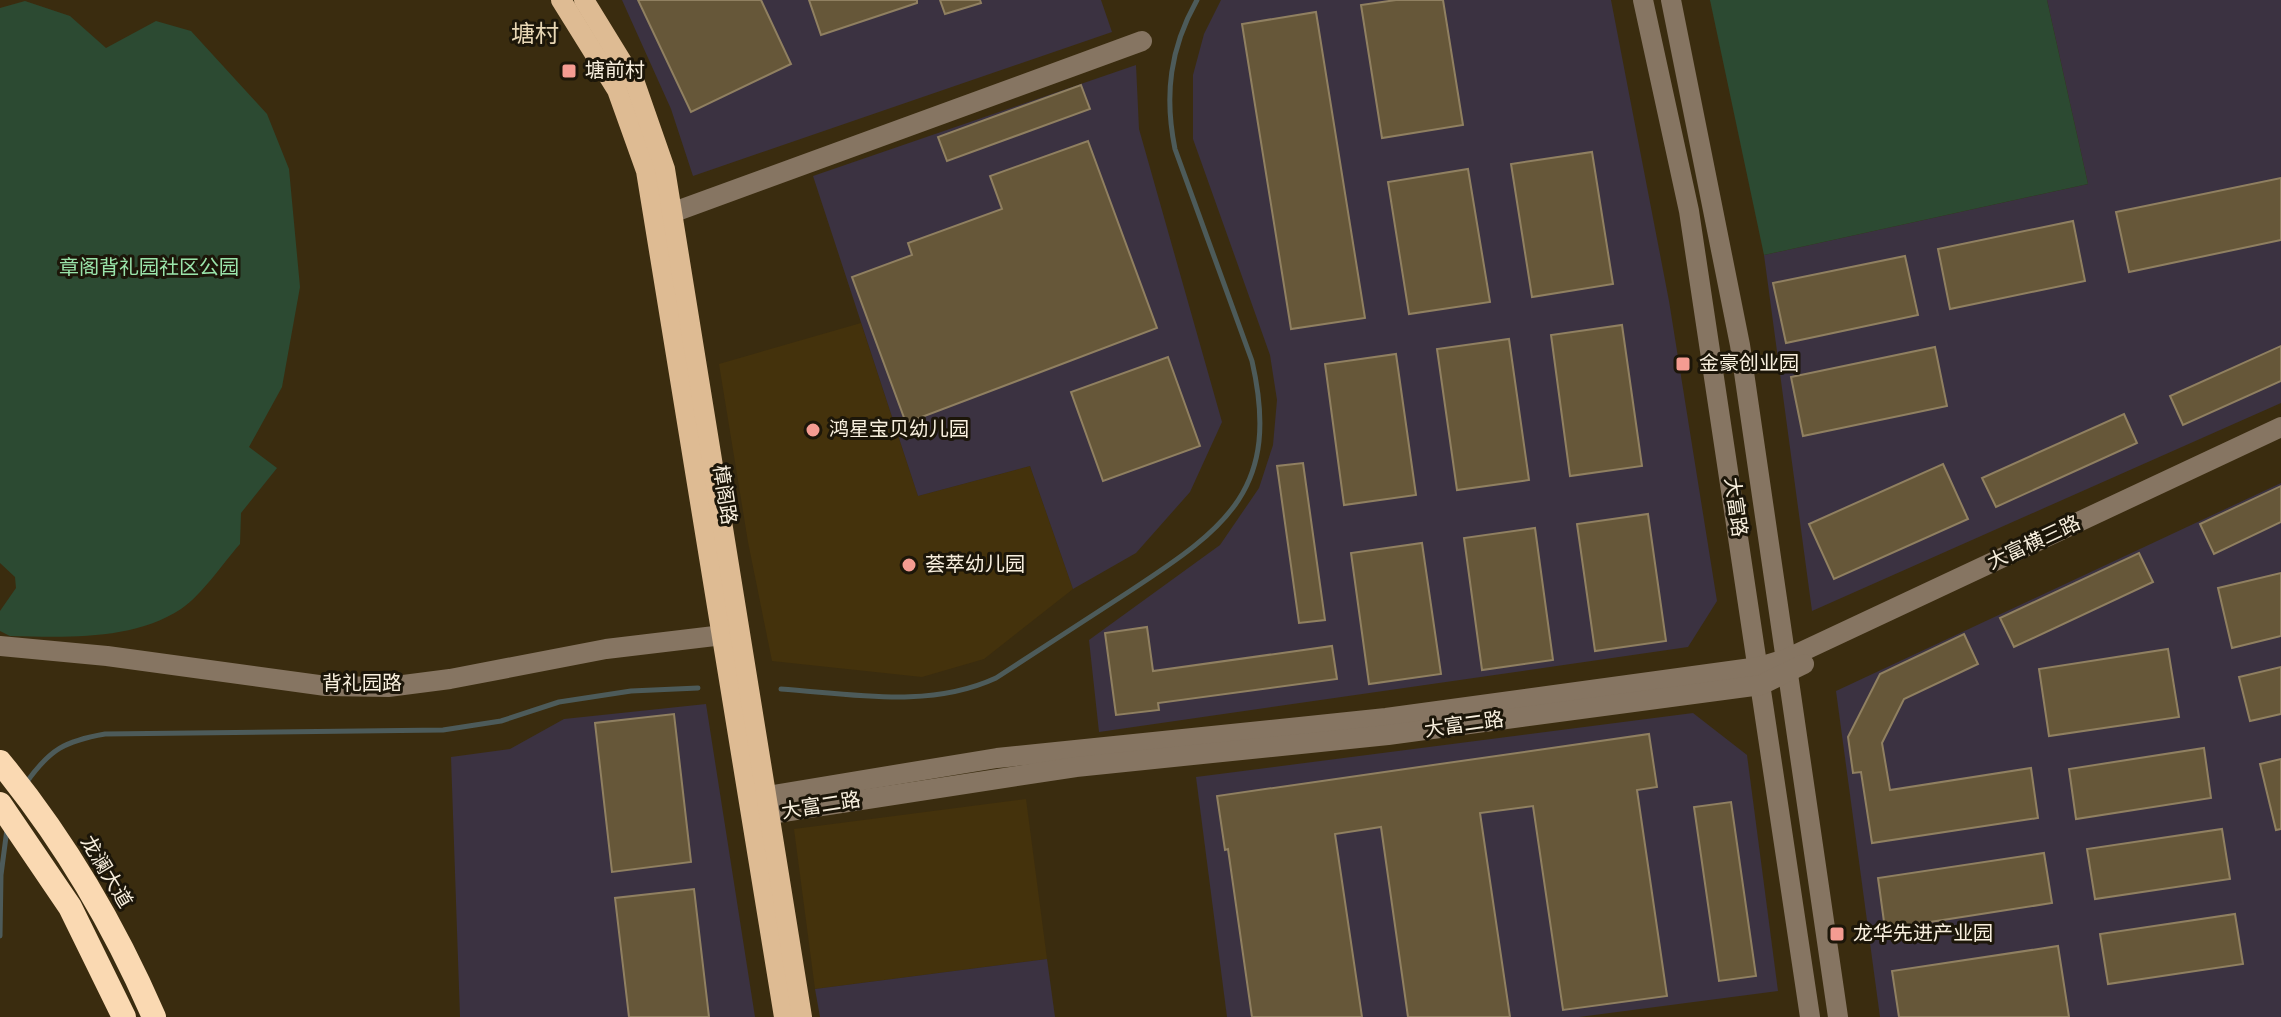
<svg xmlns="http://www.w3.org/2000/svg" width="2281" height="1017" viewBox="0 0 2281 1017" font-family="'Source Sans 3','Noto Sans SC',sans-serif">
<rect width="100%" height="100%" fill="#3a2c0f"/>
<g fill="#44320c">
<polygon points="861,323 918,496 1030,466 1073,589 984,659 922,677 772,661 748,542 719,364"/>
<polygon points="1026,799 1047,959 815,989 794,829"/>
</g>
<g fill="#3b3241">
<polygon points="622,0 1101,0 1112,32 693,176 671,109"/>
<polygon points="1221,0 1611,0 1669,301 1717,601 1688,647 1099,732 1089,640 1220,545 1259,488 1273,445 1277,400 1270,355 1193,139 1193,75 1204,34"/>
<polygon points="2047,0 2281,0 2281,403 1812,611 1764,255 2088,184"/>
<polygon points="1136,65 1139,129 1222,422 1190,492 1136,553 1073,589 1030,466 918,496 813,176"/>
<polygon points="2281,483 2281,1017 1880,1017 1836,691"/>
<polygon points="706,704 755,1017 460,1017 451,757 510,749 564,719"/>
<polygon points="1693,713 1747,755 1778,991 1579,1017 1227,1017 1196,777"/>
<polygon points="1047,959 1055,1017 820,1017 815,989"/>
</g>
<g fill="#2c4a32">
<polygon points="1710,0 2047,0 2088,184 1764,255"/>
<path d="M25,1L70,16L106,48L156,21L191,31L267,114L289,169L300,287L282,387L249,447L277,468L241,513L240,544C222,564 203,594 181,609C132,641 65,637 10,636L0,631V611L16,588L15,577L0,563V8Z"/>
</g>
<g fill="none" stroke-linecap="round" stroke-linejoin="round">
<g stroke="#4d5b5a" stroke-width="5">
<path d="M781,689C853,694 929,709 996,678C1041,649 1085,620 1130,591C1228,527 1281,488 1252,361L1175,149C1164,95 1170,48 1197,0"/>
<path d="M26,783C50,749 65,741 105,734L443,730L501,721L559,702L631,691L698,688"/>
<polyline points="0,936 1,875 7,829"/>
</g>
</g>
<g fill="#665739" stroke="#908061" stroke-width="2">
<polygon points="638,0 761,0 791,64 691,112"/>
<polygon points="809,0 917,0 917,3 821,35"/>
<polygon points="940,0 980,0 981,3 945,14"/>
<polygon points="1396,0 1443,0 1463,125 1382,138 1361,5"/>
<polygon points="1316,12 1365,318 1291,329 1242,24"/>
<polygon points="1081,85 1090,109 947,161 938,137"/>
<polygon points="1088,141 1157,328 906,423 852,277 912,255 908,243 1002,209 990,176"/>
<polygon points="1592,152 1613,284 1532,297 1511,164"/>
<polygon points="1468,169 1490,302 1409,314 1388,182"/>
<polygon points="2281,178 2281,240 2129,272 2116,212"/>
<polygon points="2073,221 2085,281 1950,309 1938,249"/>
<polygon points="1905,256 1918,315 1786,343 1773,283"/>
<polygon points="1622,325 1642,466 1570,476 1551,335"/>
<polygon points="1509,339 1529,480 1457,490 1437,349"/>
<polygon points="2281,346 2281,381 2183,425 2170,396"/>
<polygon points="1935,347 1947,406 1803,436 1791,377"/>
<polygon points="1396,354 1416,495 1344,505 1325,364"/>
<polygon points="1168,357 1200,446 1103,481 1071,392"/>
<polygon points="2124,414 2137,443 1996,507 1982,478"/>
<polygon points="1303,463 1325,620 1299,623 1277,466"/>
<polygon points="1943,464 1968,519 1834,579 1809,524"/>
<polygon points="2281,486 2281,522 2214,554 2200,524"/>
<polygon points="1648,514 1666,641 1595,651 1577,524"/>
<polygon points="1535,528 1553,660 1482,670 1464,538"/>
<polygon points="1422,543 1441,674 1369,684 1351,553"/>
<polygon points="2139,553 2153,582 2014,647 2000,618"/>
<polygon points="2281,573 2281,636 2232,648 2218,588"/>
<polygon points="1147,627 1153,671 1332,646 1337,679 1158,703 1159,710 1116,715 1105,633"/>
<polygon points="1964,634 1978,664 1904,699 1882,743 1890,790 2031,768 2038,818 1872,843 1861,772 1853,773 1848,737 1880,674"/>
<polygon points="2168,649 2179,717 2049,736 2039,669"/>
<polygon points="2281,667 2281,714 2250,721 2239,677"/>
<polygon points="674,714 691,862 612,872 595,723"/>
<polygon points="1649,734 1657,787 1637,790 1667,996 1563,1010 1533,806 1480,813 1510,1017 1408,1017 1381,827 1335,834 1362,1017 1252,1017 1228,849 1225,850 1217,796"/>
<polygon points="2204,748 2211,798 2076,819 2069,769"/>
<polygon points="2281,759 2281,829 2276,830 2260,764"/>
<polygon points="1731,802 1756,976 1719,981 1694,807"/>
<polygon points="2222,829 2230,879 2095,899 2087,849"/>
<polygon points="2044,853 2052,903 1885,929 1878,878"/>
<polygon points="694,889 709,1017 629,1017 615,898"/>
<polygon points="2235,914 2243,964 2108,984 2100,934"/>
<polygon points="2058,946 2069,1017 1899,1017 1892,971"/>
</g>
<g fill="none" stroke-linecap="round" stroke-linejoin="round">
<g stroke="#867562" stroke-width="20">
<polyline points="1643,0 1689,211 1810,1017"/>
<polyline points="1671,0 1740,345 1838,1017"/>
<polyline points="674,212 1142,41"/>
<polyline points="0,646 107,656 326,686 388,687 450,679 606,649 723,635"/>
<polyline points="754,806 767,796 997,758 1386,718 1759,667 1786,659 2281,427"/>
<polyline points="754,809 770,814 1076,767 1388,735 1761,685 1804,664"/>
</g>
<g stroke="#debb93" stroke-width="20">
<polyline points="561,0 617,90 646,171 784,1017"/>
<polyline points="584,0 635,83 665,169 802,1017"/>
</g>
<g stroke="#fad9b2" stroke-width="24">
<path d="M0,762C64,840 114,925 154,1017"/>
<polyline points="0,804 70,907 124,1017"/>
</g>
</g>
<g fill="#f59c92" stroke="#1c1609" stroke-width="3">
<rect x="561" y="63" width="16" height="16" rx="4"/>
<rect x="1675" y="356" width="16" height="16" rx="4"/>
<circle cx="813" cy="430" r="8"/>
<circle cx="909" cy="565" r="8"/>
<rect x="1829" y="926" width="16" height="16" rx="4"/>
</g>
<g text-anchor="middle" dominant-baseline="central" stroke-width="6" stroke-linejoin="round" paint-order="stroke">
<g font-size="20" fill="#f8efde" stroke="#1c1609" text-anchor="start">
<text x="585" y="71">塘前村</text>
<text x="1699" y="364">金豪创业园</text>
<text x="829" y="430">鸿星宝贝幼儿园</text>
<text x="925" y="565">荟萃幼儿园</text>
<text x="1853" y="934">龙华先进产业园</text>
</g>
<g font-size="20" fill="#9ae4aa" stroke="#1c1609">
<text x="149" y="268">章阁背礼园社区公园</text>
</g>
<g font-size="20" fill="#f8efde" stroke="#1c1609">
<text transform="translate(724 495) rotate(81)">樟阁路</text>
<text transform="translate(1735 507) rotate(82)">大富路</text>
<text transform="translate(2034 543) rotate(-25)">大富横三路</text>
<text x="362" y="684">背礼园路</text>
<text transform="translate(1464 725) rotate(-8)">大富二路</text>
<text transform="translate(821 806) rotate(-9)">大富二路</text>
<text transform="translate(106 872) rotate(59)">龙澜大道</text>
</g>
<g font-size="24" fill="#e8d7b5" stroke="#1c1609">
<text x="535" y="34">塘村</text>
</g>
</g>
</svg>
